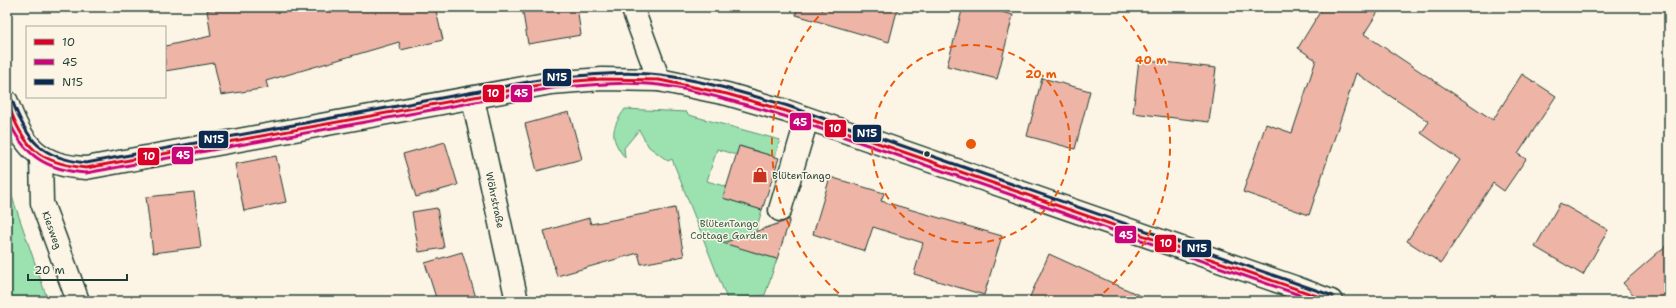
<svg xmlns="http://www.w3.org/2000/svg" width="1676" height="308" viewBox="0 0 1676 308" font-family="'Shantell Sans',sans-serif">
<rect width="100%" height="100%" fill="#fcf5e5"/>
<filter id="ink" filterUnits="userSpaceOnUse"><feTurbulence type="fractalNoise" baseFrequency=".025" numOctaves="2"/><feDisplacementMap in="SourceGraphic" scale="8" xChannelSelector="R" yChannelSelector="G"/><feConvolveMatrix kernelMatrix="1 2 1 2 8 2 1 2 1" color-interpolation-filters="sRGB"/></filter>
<g filter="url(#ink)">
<g fill="#9be2b0" stroke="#5d9072">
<path d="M625,109L686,112L689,115L780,140L775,157L740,146L736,155L717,149L707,181L727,187L723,198L762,210L750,251L777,259L765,295L727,299L672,159L668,161L649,147L639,130L624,148L625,158C610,138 610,130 625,109Z"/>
<polygon points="7,182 48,301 7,301"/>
</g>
<g fill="#eeb5a6" stroke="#1f3d34">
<polygon points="225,7 435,7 443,40 401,50 399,42 266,81 268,88 221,95 214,63 165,71 165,46 211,36 207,10"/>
<polygon points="522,7 577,7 581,35 528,44"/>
<polygon points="797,7 898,7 889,42 796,15"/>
<polygon points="963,7 984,7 1013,15 997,79 947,66"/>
<polygon points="1323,7 1381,7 1364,34 1493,120 1522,74 1556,96 1518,154 1526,159 1504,191 1493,183 1441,263 1407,241 1460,160 1421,133 1429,122 1356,73 1309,215 1243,192 1266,124 1292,133 1316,60 1298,48"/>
<polygon points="1139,59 1216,68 1209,122 1133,113"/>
<polygon points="1042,78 1090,91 1075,149 1027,136"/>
<polygon points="569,112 582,159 537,171 525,124"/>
<polygon points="445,142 458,185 416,197 403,154"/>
<polygon points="739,146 779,158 762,210 723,198"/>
<polygon points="276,156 286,202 244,211 235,164"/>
<polygon points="830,177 884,193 881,201 1002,236 984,295 914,274 923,243 873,227 865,251 813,234"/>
<polygon points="194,192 201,247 153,253 146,197"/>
<polygon points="1560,203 1608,230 1583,275 1535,247"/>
<polygon points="437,208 444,248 419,252 412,212"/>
<polygon points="675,208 684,256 641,264 638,253 557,276 544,231 589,218 591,224"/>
<polygon points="790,219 777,259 723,243 783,222"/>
<polygon points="1669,243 1669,301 1639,301 1623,283"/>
<polygon points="462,252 477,301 437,301 425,263"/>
<polygon points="1049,254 1152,301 1028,301"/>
</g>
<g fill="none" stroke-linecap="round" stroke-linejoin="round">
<defs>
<g id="minor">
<polyline points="632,7 659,80"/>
<polyline points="473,99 517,301"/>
<path d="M7,102C22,145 38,166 86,168L551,83L602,79L659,80L727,94L786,111L1294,287L1331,301"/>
<polyline points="41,156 42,203 78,301"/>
<polyline points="780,210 807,119"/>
</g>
</defs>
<use href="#minor" stroke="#1f3d34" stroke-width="25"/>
<use href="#minor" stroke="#fcf5e5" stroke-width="22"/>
<defs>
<path id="bus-1" d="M7,102C24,147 37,163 86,168L551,83L602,79L659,80L727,94L786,111L1331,301"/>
<path id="bus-2" d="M7,116C22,155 46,170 86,173L552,88C587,85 624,81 659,85C702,91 743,104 784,116L1317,301"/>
<path id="bus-3" d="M12,100C27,141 41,158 86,163L550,78C586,75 624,71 660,75C703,80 746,94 788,106L1333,296"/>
</defs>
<use href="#bus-1" stroke="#fcf5e5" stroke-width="6"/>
<use href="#bus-2" stroke="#fcf5e5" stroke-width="6"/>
<use href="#bus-3" stroke="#fcf5e5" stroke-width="6"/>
<use href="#bus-1" stroke="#d80128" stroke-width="3"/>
<use href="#bus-2" stroke="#ca0479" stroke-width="3"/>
<use href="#bus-3" stroke="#0c294f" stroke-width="3"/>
</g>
</g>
<g fill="none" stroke="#e8590c" stroke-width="2" stroke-dasharray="7 5">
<circle cx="971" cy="144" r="99"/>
<path d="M848 301A199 199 0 0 1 827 7M1115 7A199 199 0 0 1 1094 301"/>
</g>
<defs>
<symbol id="shop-bare" viewBox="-9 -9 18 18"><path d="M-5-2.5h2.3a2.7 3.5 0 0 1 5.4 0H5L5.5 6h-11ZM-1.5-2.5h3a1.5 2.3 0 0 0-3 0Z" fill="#c8321e" stroke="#fcf5e5" stroke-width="2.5" paint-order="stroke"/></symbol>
</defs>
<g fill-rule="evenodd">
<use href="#shop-bare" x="749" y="164" width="22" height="22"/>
</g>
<circle fill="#1f3d34" stroke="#fcf5e5" stroke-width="1.5" cx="927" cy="154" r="3.5"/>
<g text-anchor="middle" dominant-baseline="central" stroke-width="3" stroke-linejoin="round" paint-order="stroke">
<g font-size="10" fill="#1f3d34" stroke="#fcf5e5" text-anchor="start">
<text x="772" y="175">BlütenTango</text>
</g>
<g font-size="10" fill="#1f3d34" stroke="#fcf5e5">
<text transform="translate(495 200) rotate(78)">Wöhrstraße</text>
<text transform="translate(52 230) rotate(70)">Kiesweg</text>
</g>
<g font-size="10" fill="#385e4d" stroke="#fcf5e5">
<text x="729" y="223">BlütenTango<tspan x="729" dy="12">Cottage Garden</tspan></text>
</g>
</g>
<circle cx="971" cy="144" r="6" fill="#e8590c" stroke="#fcf5e5" stroke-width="2"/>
<g font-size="12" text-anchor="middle" font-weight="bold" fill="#e8590c" stroke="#fcf5e5" stroke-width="3" stroke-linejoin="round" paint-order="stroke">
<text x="1151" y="64">40 m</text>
<text x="1041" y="78">20 m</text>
</g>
<g stroke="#fcf5e5" stroke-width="1.5">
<rect x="542" y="68" width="30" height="19" rx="4" fill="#0c294f"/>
<rect x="510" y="84" width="23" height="19" rx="4" fill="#ca0479"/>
<rect x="482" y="84" width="23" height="19" rx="4" fill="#d80128"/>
<rect x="789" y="112" width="23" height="19" rx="4" fill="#ca0479"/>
<rect x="824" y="119" width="23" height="19" rx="4" fill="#d80128"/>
<rect x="852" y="124" width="30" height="19" rx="4" fill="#0c294f"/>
<rect x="198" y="130" width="31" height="19" rx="4" fill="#0c294f"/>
<rect x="171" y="146" width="23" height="19" rx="4" fill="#ca0479"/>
<rect x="137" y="147" width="23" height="19" rx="4" fill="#d80128"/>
<rect x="1114" y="225" width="23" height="19" rx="4" fill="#ca0479"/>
<rect x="1154" y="234" width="23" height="19" rx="4" fill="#d80128"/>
<rect x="1181" y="239" width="31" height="19" rx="4" fill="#0c294f"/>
</g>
<g font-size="11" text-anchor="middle" font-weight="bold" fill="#fff">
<text x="557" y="81">N15</text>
<text x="521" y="97">45</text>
<text x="493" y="97">10</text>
<text x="800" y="126">45</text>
<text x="835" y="132">10</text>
<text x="867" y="137">N15</text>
<text x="214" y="143">N15</text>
<text x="183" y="159">45</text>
<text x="149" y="160">10</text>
<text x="1126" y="239">45</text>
<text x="1166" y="247">10</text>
<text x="1197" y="252">N15</text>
</g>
<rect width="1676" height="308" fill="none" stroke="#fcf5e5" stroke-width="24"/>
<rect x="12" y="12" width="1652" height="284" fill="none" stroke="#1f3d34" stroke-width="1.5" filter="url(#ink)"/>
<rect x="26" y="26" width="140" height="72" fill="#fcf5e5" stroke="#a4ab9e"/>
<rect x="34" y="39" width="20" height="6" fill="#d80128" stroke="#a4ab9e"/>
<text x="62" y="46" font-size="12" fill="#1f3d34">10</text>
<rect x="34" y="59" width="20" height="6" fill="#ca0479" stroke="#a4ab9e"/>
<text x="62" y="66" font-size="12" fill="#1f3d34">45</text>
<rect x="34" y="79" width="20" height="6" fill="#0c294f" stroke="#a4ab9e"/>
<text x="62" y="86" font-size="12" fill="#1f3d34">N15</text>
<path d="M28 274v6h99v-6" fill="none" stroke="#1f3d34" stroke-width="2"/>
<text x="34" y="274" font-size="12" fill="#1f3d34" stroke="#fcf5e5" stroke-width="3" paint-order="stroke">20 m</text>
</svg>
